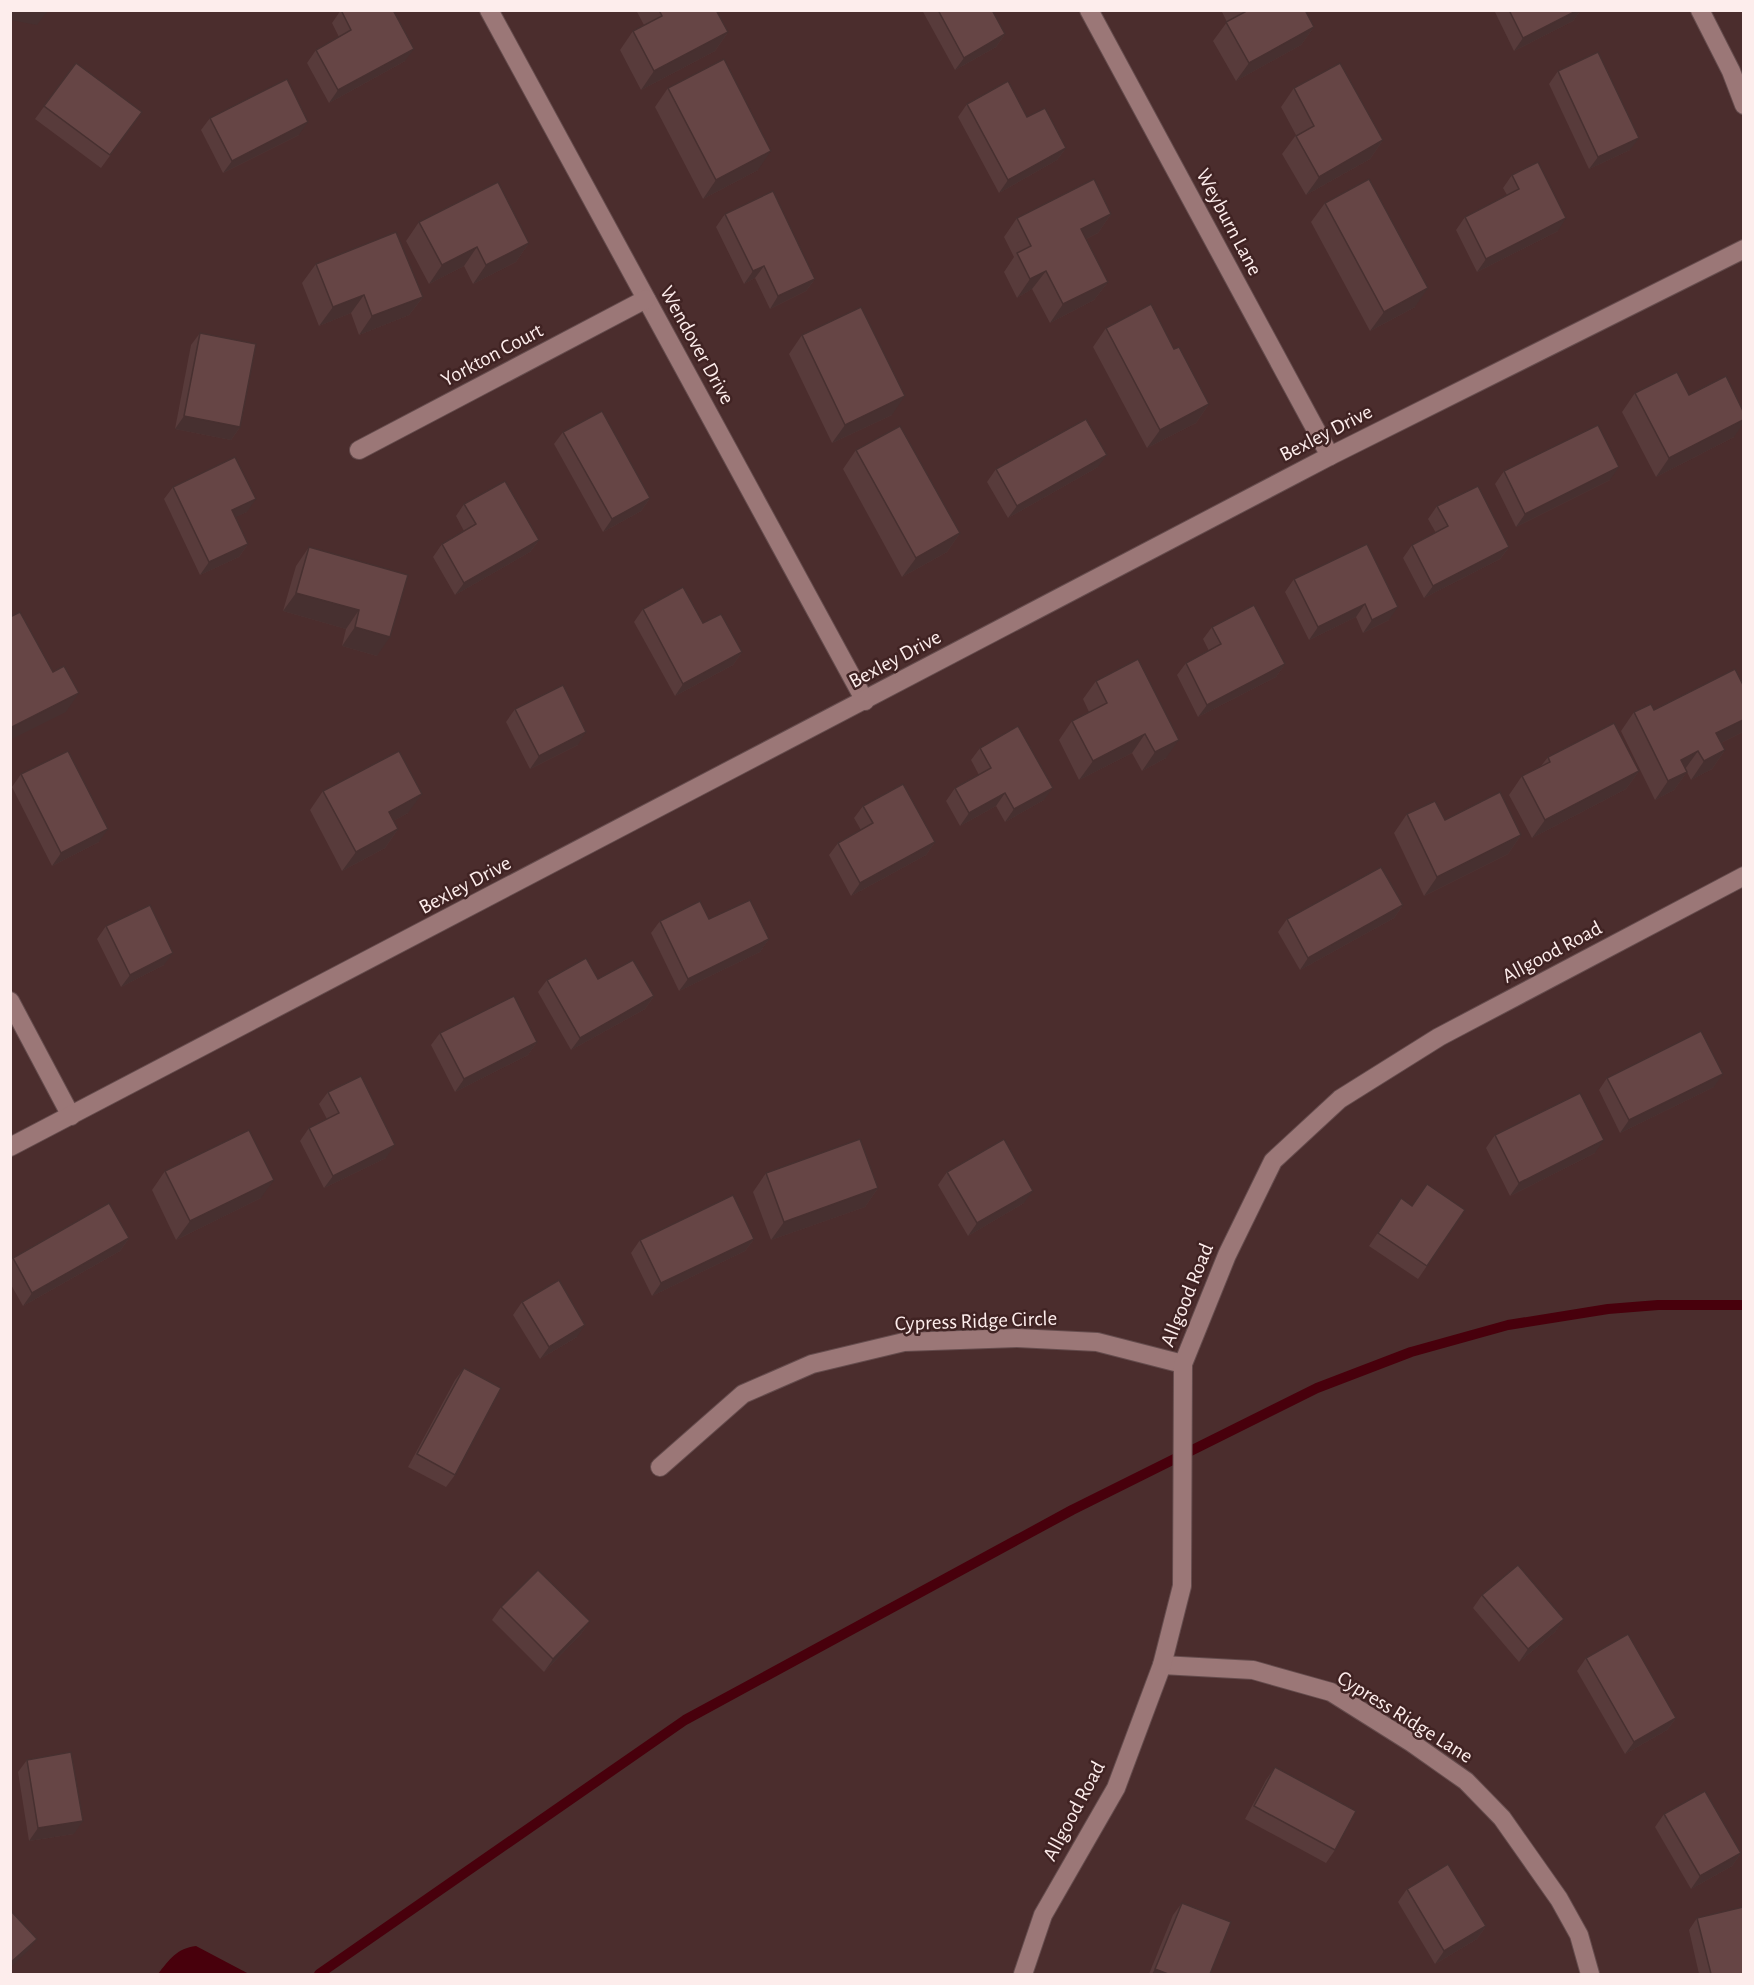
<svg xmlns="http://www.w3.org/2000/svg" width="1754" height="1985" viewBox="0 0 1754 1985" font-family="'Alegreya Sans',sans-serif">
<rect width="100%" height="100%" fill="#4b2d2d"/>
<path fill="#48000c" d="M196,1946L249,1974H158C169,1960 177,1948 196,1946Z"/>
<g fill="none" stroke-linecap="round" stroke-linejoin="round">
<polyline stroke="#48000c" stroke-width="10" points="319,1974 685,1720 1072,1510 1317,1388 1411,1352 1508,1325 1608,1309 1658,1305 1744,1305"/>
<defs>
<g id="minor">
<polyline points="489,10 865,701"/>
<polyline points="1089,10 1330,456"/>
<polyline points="1700,10 1731,71 1744,105"/>
<polyline points="359,450 646,299"/>
<polyline points="10,1001 71,1116"/>
<polyline points="10,1147 1330,456 1744,249"/>
<polyline points="660,1467 743,1394 812,1364 904,1342 1017,1338 1097,1342 1183,1364"/>
<polyline points="1162,1665 1253,1670 1331,1692 1412,1743 1466,1781 1502,1818 1559,1899 1579,1935 1590,1974"/>
<polyline points="1023,1974 1043,1915 1116,1788 1162,1665 1182,1586 1183,1364 1227,1255 1273,1161 1340,1099 1439,1037 1744,876"/>
</g>
</defs>
<use href="#minor" stroke="#654c4d" stroke-width="20"/>
<use href="#minor" stroke="#9b7777" stroke-width="18"/>
</g>
<g fill="#583b3b">
<polygon points="341,10 405,61 329,103 307,63 316,50 339,37 332,23"/>
<polygon points="636,10 716,10 728,32 715,51 641,90 620,50 633,31 644,25"/>
<polygon points="922,10 992,10 1005,34 996,47 955,70"/>
<polygon points="1221,10 1305,10 1314,27 1301,45 1236,81 1213,41 1227,22"/>
<polygon points="1494,10 1581,10 1573,21 1514,51"/>
<polygon points="76,63 142,112 101,168 35,119"/>
<polygon points="1558,71 1630,150 1589,169 1549,84"/>
<polygon points="668,88 758,170 703,199 655,107"/>
<polygon points="1294,88 1383,140 1370,159 1306,195 1282,154 1296,135 1281,107"/>
<polygon points="967,104 1027,117 1066,148 1057,160 999,193 958,117"/>
<polygon points="210,118 299,135 223,173 201,130"/>
<polygon points="1512,175 1558,231 1477,272 1456,230 1465,217 1507,195 1503,188"/>
<polygon points="1325,203 1415,307 1370,331 1311,222"/>
<polygon points="725,214 815,279 806,291 770,309 755,278 744,284 716,227"/>
<polygon points="1111,214 1098,233 1086,239 1108,282 1094,300 1050,323 1032,289 1017,298 1004,272 1014,257 1004,237 1017,218"/>
<polygon points="419,222 529,243 516,262 473,284 464,266 429,284 406,241"/>
<polygon points="316,264 423,297 409,315 359,335 351,313 319,326 302,283"/>
<polygon points="1106,328 1209,404 1196,423 1147,448 1093,347"/>
<polygon points="200,333 240,427 231,440 175,429 191,345"/>
<polygon points="802,335 892,415 832,443 789,354"/>
<polygon points="1635,393 1689,395 1734,437 1656,477 1622,412"/>
<polygon points="563,432 650,498 641,511 603,532 554,444"/>
<polygon points="856,450 960,533 947,552 902,577 843,469"/>
<polygon points="1098,467 1008,518 987,482 996,469"/>
<polygon points="1504,471 1610,480 1516,527 1495,484"/>
<polygon points="173,487 247,512 235,517 248,544 239,557 200,575 164,499"/>
<polygon points="464,504 539,540 530,552 455,595 433,557 442,544 464,531 456,516"/>
<polygon points="1437,506 1509,547 1500,559 1424,598 1403,558 1412,545 1436,533 1428,519"/>
<polygon points="1367,544 1389,620 1363,633 1356,617 1309,640 1285,592 1294,579"/>
<polygon points="309,547 408,575 377,656 342,646 346,629 283,611 296,566"/>
<polygon points="643,609 703,623 742,652 733,665 675,696 634,622"/>
<polygon points="1212,627 1285,664 1276,677 1198,717 1177,675 1186,663 1209,651 1203,639"/>
<polygon points="1138,659 1166,758 1142,771 1132,753 1079,780 1059,740 1072,721 1089,712 1083,699 1096,681"/>
<polygon points="1743,685 1743,732 1721,743 1725,750 1712,769 1691,780 1687,772 1674,790 1655,800 1621,731 1634,712 1654,710"/>
<polygon points="515,709 578,745 530,769 506,722"/>
<polygon points="980,748 1044,800 1005,822 996,806 960,826 946,801 955,788 979,775 971,760"/>
<polygon points="1548,757 1639,771 1626,789 1532,838 1509,795 1522,776 1541,766"/>
<polygon points="21,774 99,842 52,866 12,787"/>
<polygon points="323,791 408,813 393,821 398,829 385,848 342,871 310,810"/>
<polygon points="863,806 935,842 926,855 851,896 829,855 838,843 861,830 854,818"/>
<polygon points="1407,814 1521,835 1508,854 1424,896 1394,833"/>
<polygon points="1403,905 1394,918 1300,970 1278,932 1287,919"/>
<polygon points="709,919 769,939 760,952 679,991 651,933 660,921"/>
<polygon points="106,926 164,965 121,987 97,939"/>
<polygon points="598,979 654,996 645,1009 571,1050 538,992 547,980"/>
<polygon points="440,1033 537,1042 528,1055 455,1092 431,1045"/>
<polygon points="1607,1078 1714,1087 1620,1133 1599,1090"/>
<polygon points="328,1092 386,1158 324,1188 300,1141 309,1128 327,1119 319,1104"/>
<polygon points="1495,1135 1595,1153 1510,1196 1486,1148"/>
<polygon points="165,1171 261,1198 176,1240 152,1190"/>
<polygon points="947,1172 1024,1203 968,1236 938,1185"/>
<polygon points="766,1173 878,1188 865,1207 771,1240 753,1192"/>
<polygon points="1401,1198 1412,1206 1465,1210 1418,1279 1369,1246"/>
<polygon points="129,1238 120,1251 23,1306 10,1283 10,1261 13,1258"/>
<polygon points="754,1239 745,1251 652,1296 631,1253 640,1240"/>
<polygon points="522,1302 577,1337 540,1359 513,1315"/>
<polygon points="464,1368 455,1475 446,1487 408,1467 455,1380"/>
<polygon points="1482,1595 1564,1619 1555,1632 1519,1662 1473,1608"/>
<polygon points="501,1607 590,1621 581,1634 544,1672 492,1620"/>
<polygon points="1586,1658 1676,1718 1667,1730 1625,1754 1577,1671"/>
<polygon points="27,1760 74,1834 29,1841 18,1772"/>
<polygon points="1275,1767 1335,1850 1326,1863 1245,1819 1266,1780"/>
<polygon points="1664,1814 1741,1853 1732,1866 1691,1889 1655,1827"/>
<polygon points="1407,1889 1486,1926 1477,1939 1435,1964 1398,1902"/>
<polygon points="1182,1903 1210,1974 1149,1974 1173,1915"/>
<polygon points="1697,1918 1743,1974 1699,1974 1689,1930"/>
</g>
<g fill="#473030">
<polygon points="10,10 36,10 46,13 37,25 10,20"/>
<polygon points="1578,10 1581,10 1573,21 1514,51 1523,38"/>
<polygon points="1314,27 1301,45 1236,81 1249,63"/>
<polygon points="728,32 715,51 641,90 654,71"/>
<polygon points="1005,34 996,47 955,70 964,58"/>
<polygon points="414,49 405,61 329,103 338,90"/>
<polygon points="308,122 299,135 223,173 232,161"/>
<polygon points="1639,138 1630,150 1589,169 1598,157"/>
<polygon points="1383,140 1370,159 1306,195 1319,177"/>
<polygon points="1066,148 1057,160 999,193 1008,180"/>
<polygon points="771,151 758,170 703,199 716,180"/>
<polygon points="1111,214 1098,233 1068,248 1081,229"/>
<polygon points="1566,218 1558,231 1477,272 1486,259"/>
<polygon points="529,243 516,262 473,284 486,265"/>
<polygon points="477,247 464,266 429,284 442,265"/>
<polygon points="764,266 755,278 744,284 753,271"/>
<polygon points="1046,271 1032,289 1017,298 1030,279"/>
<polygon points="815,279 806,291 770,309 778,296"/>
<polygon points="1108,282 1094,300 1050,323 1063,304"/>
<polygon points="1428,288 1415,307 1370,331 1384,312"/>
<polygon points="364,295 351,313 319,326 333,307"/>
<polygon points="423,297 409,315 359,335 372,316"/>
<polygon points="905,396 892,415 832,443 845,425"/>
<polygon points="1209,404 1196,423 1147,448 1160,430"/>
<polygon points="184,416 240,427 231,440 175,429"/>
<polygon points="1743,420 1743,424 1734,437 1656,477 1669,458"/>
<polygon points="1107,455 1098,467 1008,518 1017,506"/>
<polygon points="1619,467 1610,480 1516,527 1525,514"/>
<polygon points="650,498 641,511 603,532 612,519"/>
<polygon points="256,499 247,512 223,523 232,510"/>
<polygon points="960,533 947,552 902,577 916,558"/>
<polygon points="539,540 530,552 455,595 464,583"/>
<polygon points="248,544 239,557 200,575 209,562"/>
<polygon points="1509,547 1500,559 1424,598 1433,586"/>
<polygon points="296,593 359,610 346,629 283,611"/>
<polygon points="1365,604 1356,617 1309,640 1318,627"/>
<polygon points="1398,607 1389,620 1363,633 1372,620"/>
<polygon points="355,627 390,637 377,656 342,646"/>
<polygon points="742,652 733,665 675,696 683,684"/>
<polygon points="1285,664 1276,677 1198,717 1207,705"/>
<polygon points="79,693 66,712 10,740 10,728"/>
<polygon points="1743,720 1743,732 1703,752 1716,733"/>
<polygon points="586,732 578,745 530,769 539,756"/>
<polygon points="1145,734 1132,753 1079,780 1093,761"/>
<polygon points="1179,740 1166,758 1142,771 1155,752"/>
<polygon points="1725,750 1712,769 1691,780 1704,761"/>
<polygon points="1698,751 1685,769 1681,760"/>
<polygon points="1639,771 1626,789 1532,838 1545,820"/>
<polygon points="1687,772 1674,790 1655,800 1668,781"/>
<polygon points="1053,788 1044,800 1005,822 1014,809"/>
<polygon points="1005,793 996,806 960,826 969,813"/>
<polygon points="422,794 408,813 375,831 389,812"/>
<polygon points="108,829 99,842 52,866 61,853"/>
<polygon points="398,829 385,848 342,871 356,852"/>
<polygon points="1521,835 1508,854 1424,896 1437,877"/>
<polygon points="935,842 926,855 851,896 860,883"/>
<polygon points="1403,905 1394,918 1300,970 1308,958"/>
<polygon points="769,939 760,952 679,991 688,979"/>
<polygon points="173,953 164,965 121,987 130,975"/>
<polygon points="654,996 645,1009 571,1050 580,1038"/>
<polygon points="537,1042 528,1055 455,1092 464,1079"/>
<polygon points="1723,1074 1714,1087 1620,1133 1629,1120"/>
<polygon points="1604,1140 1595,1153 1510,1196 1519,1183"/>
<polygon points="395,1145 386,1158 324,1188 333,1176"/>
<polygon points="274,1180 261,1198 176,1240 190,1221"/>
<polygon points="878,1188 865,1207 771,1240 784,1222"/>
<polygon points="1033,1191 1024,1203 968,1236 977,1223"/>
<polygon points="129,1238 120,1251 23,1306 32,1293"/>
<polygon points="754,1239 745,1251 652,1296 661,1283"/>
<polygon points="585,1325 577,1337 540,1359 549,1347"/>
<polygon points="1564,1619 1555,1632 1519,1662 1528,1649"/>
<polygon points="590,1621 581,1634 544,1672 553,1659"/>
<polygon points="1676,1718 1667,1730 1625,1754 1634,1742"/>
<polygon points="83,1821 74,1834 29,1841 38,1828"/>
<polygon points="1741,1853 1732,1866 1691,1889 1700,1876"/>
<polygon points="1486,1926 1477,1939 1435,1964 1444,1951"/>
<polygon points="37,1939 28,1951 10,1968 10,1963"/>
<polygon points="1155,1969 1168,1974 1152,1974"/>
</g>
<g fill="#664545" stroke="#473030" stroke-width="1.5">
<polygon points="36,10 46,10 46,13"/>
<polygon points="341,10 393,10 414,49 338,90 316,50 351,30"/>
<polygon points="659,10 716,10 728,32 654,71 633,31 662,16"/>
<polygon points="938,10 992,10 1005,34 964,58"/>
<polygon points="1244,10 1305,10 1314,27 1249,63 1226,22 1245,12"/>
<polygon points="1509,10 1578,10 1523,38"/>
<polygon points="1598,52 1639,138 1598,157 1558,71"/>
<polygon points="724,59 771,151 716,180 668,88"/>
<polygon points="76,63 142,112 110,155 44,106"/>
<polygon points="1340,63 1383,140 1319,177 1296,136 1314,126 1294,88"/>
<polygon points="287,79 308,122 232,161 210,118"/>
<polygon points="1008,81 1027,117 1045,108 1066,148 1008,180 967,104"/>
<polygon points="1538,162 1566,218 1486,259 1465,217 1519,189 1512,175"/>
<polygon points="1094,179 1111,214 1081,229 1108,282 1063,304 1046,271 1030,279 1017,253 1031,246 1017,218"/>
<polygon points="1369,179 1428,288 1384,312 1325,203"/>
<polygon points="498,182 529,243 486,265 477,247 442,265 419,222"/>
<polygon points="773,191 815,279 778,296 764,266 753,271 725,214"/>
<polygon points="396,232 423,297 372,316 364,295 333,307 316,264"/>
<polygon points="1151,304 1174,349 1179,347 1209,404 1160,430 1106,328"/>
<polygon points="861,307 905,396 845,425 802,335"/>
<polygon points="200,333 256,344 240,427 184,416"/>
<polygon points="1677,372 1689,395 1726,376 1743,411 1743,420 1669,458 1635,393"/>
<polygon points="602,411 650,498 612,519 563,432"/>
<polygon points="1086,419 1107,455 1017,506 996,469"/>
<polygon points="1598,425 1619,467 1525,514 1504,471"/>
<polygon points="900,426 960,533 916,558 856,450"/>
<polygon points="235,457 256,499 232,510 248,544 209,562 173,487"/>
<polygon points="505,481 539,540 464,583 442,544 476,524 464,504"/>
<polygon points="1478,486 1509,547 1433,586 1412,545 1448,526 1437,506"/>
<polygon points="1367,544 1398,607 1372,620 1365,604 1318,627 1294,579"/>
<polygon points="309,547 408,575 390,637 355,627 359,610 296,593"/>
<polygon points="683,587 703,623 721,614 742,652 683,684 643,609"/>
<polygon points="1254,605 1285,664 1207,705 1186,663 1221,644 1212,627"/>
<polygon points="20,612 53,672 64,666 79,693 10,728 10,617"/>
<polygon points="1138,659 1179,740 1155,752 1145,734 1093,761 1072,721 1107,703 1096,681"/>
<polygon points="1735,669 1743,685 1743,720 1716,733 1725,750 1704,761 1698,751 1681,760 1687,772 1668,781 1634,712 1651,704 1654,710"/>
<polygon points="563,685 586,732 539,756 515,709"/>
<polygon points="1614,723 1639,771 1545,820 1522,776 1550,762 1548,757"/>
<polygon points="1018,726 1053,788 1014,809 1005,793 969,813 955,788 991,768 980,748"/>
<polygon points="68,751 108,829 61,853 21,774"/>
<polygon points="399,751 422,794 389,812 398,829 356,852 323,791"/>
<polygon points="903,784 935,842 860,883 838,843 873,823 863,806"/>
<polygon points="1500,792 1521,835 1437,877 1407,814 1435,801 1445,820"/>
<polygon points="1381,867 1403,905 1308,958 1287,919"/>
<polygon points="750,900 769,939 688,979 660,921 700,901 709,919"/>
<polygon points="150,905 173,953 130,975 106,926"/>
<polygon points="586,958 598,979 633,960 654,996 580,1038 547,980"/>
<polygon points="514,996 537,1042 464,1079 440,1033"/>
<polygon points="1701,1031 1723,1074 1629,1120 1607,1078"/>
<polygon points="361,1076 395,1145 333,1176 309,1128 339,1113 328,1092"/>
<polygon points="1580,1093 1604,1140 1519,1183 1495,1135"/>
<polygon points="249,1130 274,1180 190,1221 165,1171"/>
<polygon points="860,1139 878,1188 784,1222 766,1173"/>
<polygon points="1004,1139 1033,1191 977,1223 947,1172"/>
<polygon points="1427,1184 1465,1210 1427,1266 1378,1233 1401,1198 1412,1206"/>
<polygon points="733,1195 754,1239 661,1283 640,1240"/>
<polygon points="109,1203 129,1238 32,1293 13,1258"/>
<polygon points="559,1280 585,1325 549,1347 522,1302"/>
<polygon points="464,1368 501,1388 455,1475 417,1454"/>
<polygon points="1518,1565 1564,1619 1528,1649 1482,1595"/>
<polygon points="538,1570 590,1621 553,1659 501,1607"/>
<polygon points="1628,1634 1676,1718 1634,1742 1586,1658"/>
<polygon points="71,1752 83,1821 38,1828 27,1760"/>
<polygon points="1275,1767 1356,1811 1335,1850 1254,1806"/>
<polygon points="1705,1791 1741,1853 1700,1876 1664,1814"/>
<polygon points="1448,1864 1486,1926 1444,1951 1407,1889"/>
<polygon points="1182,1903 1231,1922 1210,1974 1168,1974 1155,1969"/>
<polygon points="1743,1907 1743,1974 1711,1974 1697,1918"/>
<polygon points="10,1910 37,1939 10,1963"/>
</g>
<g text-anchor="middle" dominant-baseline="central" stroke-width="5" stroke-linejoin="round" paint-order="stroke">
<g font-size="21" fill="#fdedec" stroke="#402323">
<text transform="translate(1229 222) rotate(62)">Weyburn Lane</text>
<text transform="translate(697 345) rotate(61)">Wendover Drive</text>
<text transform="translate(492 355) rotate(-28)">Yorkton Court</text>
<text transform="translate(1326 433) rotate(-27)">Bexley Drive</text>
<text transform="translate(895 659) rotate(-28)">Bexley Drive</text>
<text transform="translate(465 885) rotate(-28)">Bexley Drive</text>
<text transform="translate(1552 952) rotate(-28)">Allgood Road</text>
<text transform="translate(1187 1295) rotate(-68)">Allgood Road</text>
<text transform="translate(976 1321) rotate(-2)">Cypress Ridge Circle</text>
<text transform="translate(1405 1717) rotate(32)">Cypress Ridge Lane</text>
<text transform="translate(1074 1811) rotate(-62)">Allgood Road</text>
</g>
</g>
<rect width="1754" height="1985" fill="none" stroke="#fdedec" stroke-width="24"/>
</svg>
